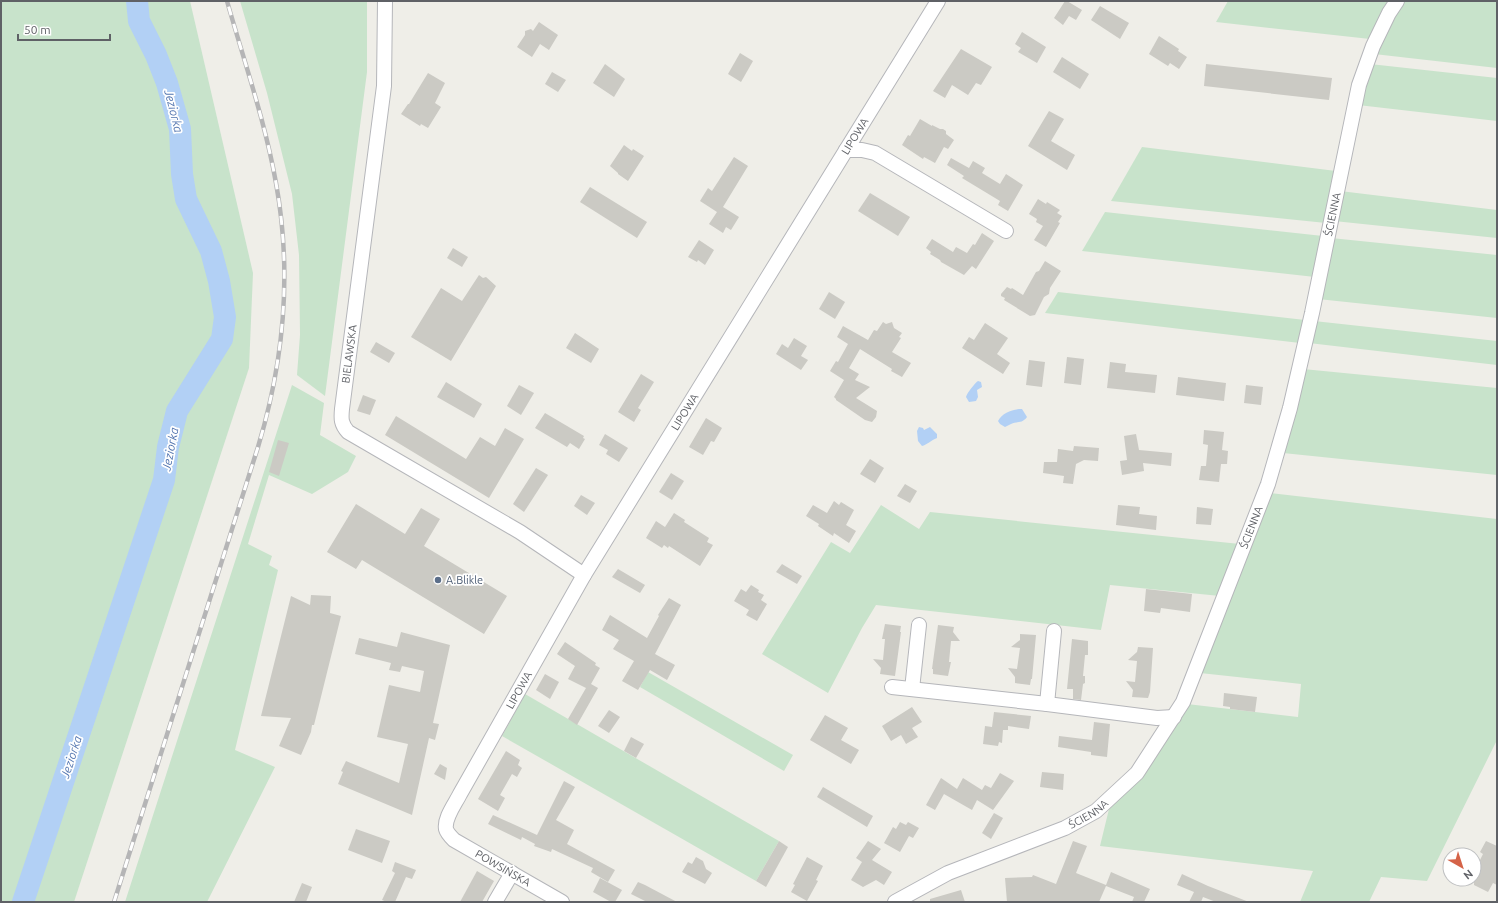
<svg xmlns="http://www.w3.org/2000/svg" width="1498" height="903" viewBox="0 0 1498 903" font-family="Ubuntu,sans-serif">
<rect width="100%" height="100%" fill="#efeee8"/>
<g fill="#c8e3cb">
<polygon points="1,1 190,1 253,273 249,368 74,902 1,902"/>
<polygon points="240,1 367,1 367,72 325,396 297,375 300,335 299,255 292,194 267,93"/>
<polygon points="1228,1 1391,1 1370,39 1216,22"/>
<polygon points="1402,1 1497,1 1497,68 1374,54"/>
<polygon points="1370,64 1497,78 1497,121 1358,105"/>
<polygon points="1142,147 1336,171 1326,223 1111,201"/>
<polygon points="1340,191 1497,210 1497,238 1334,221"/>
<polygon points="1105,212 1323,236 1315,277 1082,251"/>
<polygon points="1331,238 1497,255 1497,318 1318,299"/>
<polygon points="1058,292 1305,320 1300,343 1045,313"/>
<polygon points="1314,321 1497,341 1497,365 1309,343"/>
<polygon points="1303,369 1497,388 1497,475 1283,453"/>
<polygon points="292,385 324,403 320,435 356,456 348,472 312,494 269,475 248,544 272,556 269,565 278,570 235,750 275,767 207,902 125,902"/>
<polygon points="1269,493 1497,519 1497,740 1427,881 1381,877 1369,902 1300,902 1313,871 1100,846 1109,809 1137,780 1157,755 1187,704 1298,717 1301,684 1200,673"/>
<polygon points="881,505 919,529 930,512 1240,544 1220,596 1110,585 1101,630 876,605 862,628 828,693 762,654 831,542 850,553"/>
<polygon points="648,672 793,755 784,771 640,687"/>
<polygon points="525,694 779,841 756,881 502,736"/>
</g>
<g fill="#b2d0f5">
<path d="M978,381L981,382L982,387L977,390L978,397L976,401L969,402L966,397C967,393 975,383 978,381Z"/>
<path d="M1019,409H1022L1027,417C1022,424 1017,421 1011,424C1009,425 1007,426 1005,427L1000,424L998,421C1002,413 1011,410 1019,409Z"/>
<path d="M919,427L923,428L924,430L930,427L937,434V438C931,440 927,445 922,446L918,441L917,431Z"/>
</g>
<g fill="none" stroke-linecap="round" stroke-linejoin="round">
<polyline stroke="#b2d0f5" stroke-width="22" points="23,902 164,480 168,447 177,411 222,339 225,317 219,281 211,251 186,199 182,174 180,129 167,83 156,55 139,21 137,1"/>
</g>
<g fill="#cbcac4">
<polygon points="1065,1 1067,1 1082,10 1076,20 1069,16 1063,25 1054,18"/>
<polygon points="1100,6 1129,23 1120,39 1091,20"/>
<polygon points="539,22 558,35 549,50 540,44 532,57 517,47 525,35 525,31 531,29 533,31"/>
<polygon points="1022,32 1046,47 1037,63 1018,52 1021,48 1015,44"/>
<polygon points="1159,36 1179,49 1178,51 1187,57 1179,69 1170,63 1168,66 1149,54"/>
<polygon points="961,49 992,67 981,85 976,83 968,95 952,85 945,98 933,91"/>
<polygon points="740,53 753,61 741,82 728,74"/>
<polygon points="1062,57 1089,74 1080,89 1053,72"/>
<polygon points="605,64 625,79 614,97 593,83"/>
<polygon points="1206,64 1332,78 1329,100 1204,86"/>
<polygon points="552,72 566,80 558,92 545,84"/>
<polygon points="428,73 445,83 435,103 441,107 428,128 421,124 420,126 401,114 408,104 409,104"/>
<polygon points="1049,111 1064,119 1051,141 1075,155 1067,170 1028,146"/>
<polygon points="920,119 932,126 932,125 940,129 943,129 946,131 946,134 954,140 948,149 944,147 935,163 924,157 923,159 902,145 908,135 910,136"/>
<polygon points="624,145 632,151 633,149 644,156 628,181 618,174 618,173 610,166"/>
<polygon points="734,157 748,166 723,207 739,217 731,230 726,227 723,233 709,224 717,212 700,201 708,188 712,191"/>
<polygon points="951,158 969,168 973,161 985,168 982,173 1000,184 1006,174 1023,185 1008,211 998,205 1000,201 962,178 964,176 947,165"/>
<polygon points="590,187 647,222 637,238 580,202"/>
<polygon points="870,193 910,217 898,236 858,211"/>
<polygon points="1038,199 1046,204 1047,202 1060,210 1057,213 1062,216 1058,222 1060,223 1046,247 1034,240 1043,226 1036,222 1037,219 1029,214"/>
<polygon points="982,233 994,241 976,269 972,266 964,275 941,262 940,260 930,254 931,252 926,248 932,239 953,252 956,247 967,253 973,244 975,245"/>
<polygon points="699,240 714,250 705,265 698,260 697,262 688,257"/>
<polygon points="453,248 468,257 462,267 447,258"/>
<polygon points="1045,261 1061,271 1050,288 1049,294 1044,297 1035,315 1030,316 1004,300 1005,298 1001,296 1001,294 1007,287 1011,289 1012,288 1023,295 1036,272 1039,271"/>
<polygon points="479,275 483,278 486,277 496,286 451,361 411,337 441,288 462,301"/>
<polygon points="829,292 845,302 835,319 819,309"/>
<polygon points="883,322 886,324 892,322 894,328 902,333 899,337 901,338 892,352 911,363 902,377 891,371 892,369 860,349 849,368 859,374 855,380 870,387 856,398 877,411 876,417 872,422 865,420 836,400 836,399 834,397 844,380 830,371 836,361 838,362 848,344 837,337 843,326 868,340 874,330 877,331"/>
<polygon points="985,323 1008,338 997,354 1010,363 1003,374 962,348 969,337 974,340"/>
<polygon points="575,333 599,349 591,363 566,348"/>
<polygon points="794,338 807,346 801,356 808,360 801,370 776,354 782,344 788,348"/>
<polygon points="376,342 395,353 389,363 370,352"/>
<polygon points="1067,357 1084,359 1081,385 1064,383"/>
<polygon points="1029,360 1045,362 1042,387 1026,385"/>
<polygon points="1110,362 1126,364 1125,372 1157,375 1155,393 1107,388"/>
<polygon points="641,374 654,382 638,408 641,410 634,422 618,412"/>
<polygon points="1178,377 1226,383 1224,401 1176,395"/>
<polygon points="446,382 482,404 474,418 437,397"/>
<polygon points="519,385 534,393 521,415 507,406"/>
<polygon points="1246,385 1263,387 1261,405 1244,403"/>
<polygon points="363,395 376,400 370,415 357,411"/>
<polygon points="545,413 584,436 583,438 585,439 579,449 570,443 567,447 535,428"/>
<polygon points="396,416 466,459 480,437 495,446 505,428 524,439 489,498 385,435"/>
<polygon points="706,418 722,428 714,442 711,441 703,455 689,447"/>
<polygon points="1204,430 1224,432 1222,450 1228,451 1227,464 1221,464 1219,482 1199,480 1201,466 1206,466 1207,455 1208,445 1203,444"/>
<polygon points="605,434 628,448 619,462 606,454 608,450 599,445"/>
<polygon points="1136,434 1139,450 1172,453 1171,466 1143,463 1144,471 1122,475 1120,461 1127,460 1124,436"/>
<polygon points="278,440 289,443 279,476 269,472"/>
<polygon points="1074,446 1099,448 1098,461 1084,460 1076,464 1073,484 1063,483 1064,476 1043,473 1044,462 1057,462 1058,449 1073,451"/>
<polygon points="870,459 884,468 875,483 860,474"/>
<polygon points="536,468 548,475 524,512 513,504"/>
<polygon points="671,473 684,481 672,500 659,492"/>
<polygon points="905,484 917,491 910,503 897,496"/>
<polygon points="581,495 595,503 587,515 574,506"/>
<polygon points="834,501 839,505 841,502 854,510 846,525 856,531 849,543 834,533 833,536 818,526 819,524 806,516 813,505 827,513"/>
<polygon points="356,504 405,534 421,508 440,519 424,546 507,596 484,634 362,560 356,569 327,552"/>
<polygon points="1118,505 1140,507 1139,514 1157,516 1156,530 1116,525"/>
<polygon points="1197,507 1213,509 1211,525 1196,524"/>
<polygon points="674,513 685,520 684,522 709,538 707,542 713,545 700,566 669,546 668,548 664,545 662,548 646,538 656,521 665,527"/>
<polygon points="782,564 802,576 797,584 776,572"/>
<polygon points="618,569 645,585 640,593 612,577"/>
<polygon points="751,585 759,590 758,592 764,595 761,600 767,604 757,621 746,615 749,610 734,601 741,589 746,592"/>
<polygon points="1146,589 1192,594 1190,612 1161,608 1160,613 1144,611"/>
<polygon points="311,595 331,596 330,613 341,616 314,725 312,725 311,732 301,755 279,746 291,718 261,716 291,596 310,605"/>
<polygon points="669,598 681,605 655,654 675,665 667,680 650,670 638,690 622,681 634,661 613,649 619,640 602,630 610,615 647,638 659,616 658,615"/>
<polygon points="885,624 901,626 900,632 901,632 895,676 880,674 881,668 873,659 883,660 885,639 882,639"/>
<polygon points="938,625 954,627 953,632 960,641 951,641 949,662 951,662 948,676 933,674 933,669 932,669"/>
<polygon points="401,632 450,645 433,723 439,724 435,740 429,738 412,815 338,784 343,772 341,771 346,761 399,783 408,744 377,737 389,685 420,692 424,671 402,666 400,672 389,670 391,663 355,654 359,638 397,647"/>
<polygon points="1020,634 1036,635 1032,679 1031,679 1030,685 1015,683 1015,677 1008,668 1017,669 1020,648 1011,647 1020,640"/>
<polygon points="1072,639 1088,641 1088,655 1085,655 1083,676 1085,676 1085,683 1083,684 1081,700 1073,699 1073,689 1067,689"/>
<polygon points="565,642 596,663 595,665 600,668 591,684 598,688 577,725 568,719 586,688 568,679 575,666 557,654"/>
<polygon points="1138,647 1153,648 1150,692 1148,698 1132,697 1133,690 1126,681 1135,682 1137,661 1128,660 1137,652"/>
<polygon points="545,674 559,682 550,699 536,690"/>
<polygon points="1224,693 1257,697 1255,712 1230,709 1230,707 1223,706"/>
<polygon points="912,707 922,722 912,728 918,737 906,744 901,735 891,741 882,726"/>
<polygon points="609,710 620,717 609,733 598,726"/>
<polygon points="994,712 1031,716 1029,729 1008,726 1008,730 1003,730 1002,743 999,742 998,746 983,744 985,726 992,727"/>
<polygon points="825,715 848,728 841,740 859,750 851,764 810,740"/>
<polygon points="1094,722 1110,724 1107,757 1091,755 1091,752 1058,747 1059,736 1092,740"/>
<polygon points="631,737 644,744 636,758 624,751"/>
<polygon points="506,751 520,760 518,765 522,768 517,777 512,774 500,795 505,798 498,811 478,799"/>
<polygon points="440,764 447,768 445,780 434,774"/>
<polygon points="1042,772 1064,774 1063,790 1040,787"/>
<polygon points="1000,773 1014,781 993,810 977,800 972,810 944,794 935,810 926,805 941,778 957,789 963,778 982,790 985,785 991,788"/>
<polygon points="564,781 575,787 556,820 574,830 567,844 615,870 608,882 591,872 593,868 552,849 551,852 534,846 535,844 522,837 521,840 488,824 493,815 537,835"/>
<polygon points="823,787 873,816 867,827 817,797"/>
<polygon points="994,813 1003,818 991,839 982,833"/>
<polygon points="900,822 906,825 908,822 919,828 913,838 909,836 900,852 884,843 893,827 896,829"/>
<polygon points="356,829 390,841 382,863 348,850"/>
<polygon points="779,841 788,847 766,887 756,881"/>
<polygon points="868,841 881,849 872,860 892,872 884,885 876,880 863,887 851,880 862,862 856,858"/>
<polygon points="1073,841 1087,846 1076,873 1106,885 1111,872 1150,889 1144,902 1132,902 1134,897 1106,886 1099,902 1007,902 1005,878 1032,877 1033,875 1056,884"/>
<polygon points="1486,841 1497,846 1497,885 1493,883 1488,892 1474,885 1474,872 1483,854 1480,852"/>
<polygon points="696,857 703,861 706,869 712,873 705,884 682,872 688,862 692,864"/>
<polygon points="807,857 823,866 816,880 818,881 807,901 791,892 795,885 793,884"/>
<polygon points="395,862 416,870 412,879 406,877 395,902 387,902 382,900 395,873 392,871"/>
<polygon points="477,871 494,881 482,902 460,902"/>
<polygon points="1182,874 1208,886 1249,902 1216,902 1203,897 1201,902 1189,902 1194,892 1177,885"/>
<polygon points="600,878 622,890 615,902 611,902 593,892"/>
<polygon points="638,882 645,885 677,902 647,902 631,894"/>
<polygon points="302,883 312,887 306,902 294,902"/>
<polygon points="961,890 965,902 930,902 930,899"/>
</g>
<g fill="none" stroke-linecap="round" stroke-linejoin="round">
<defs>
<g id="minor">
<path d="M385,1L384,86L342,409C341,419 341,424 348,432L520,532L584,575"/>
<polyline points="846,150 862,150 875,153 1006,231"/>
<polyline points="892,687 1047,704 1157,718 1174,717"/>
<polyline points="912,689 919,625"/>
<polyline points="1047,704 1054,631"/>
<polyline points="495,902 512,873"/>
<path id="s1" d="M562,902L454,840C451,837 447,833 446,829C444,818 455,804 460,794L584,575L938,1"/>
<path id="s2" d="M895,902L948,873L1065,828L1096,811L1137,773L1183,702L1268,484L1290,408L1312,313L1359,85L1373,46L1389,13L1397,1"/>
</g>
</defs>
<use href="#minor" stroke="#b5b6ba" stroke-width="16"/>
<use href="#minor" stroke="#fff" stroke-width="14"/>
<defs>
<path id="rail" d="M114,902L258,447C284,361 292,271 276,183C265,121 244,61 227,1"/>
</defs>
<use href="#rail" stroke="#b5b5b6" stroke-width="4.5"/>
<use href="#rail" stroke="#fff" stroke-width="3" stroke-dasharray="9" stroke-linecap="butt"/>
</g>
<circle fill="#5c6f8a" stroke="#fff" stroke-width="1.5" cx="438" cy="580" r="4"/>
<g text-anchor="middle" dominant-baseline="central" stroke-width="3.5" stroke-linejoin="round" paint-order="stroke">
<g font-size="11" fill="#5f6166" stroke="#fff">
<text stroke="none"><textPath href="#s1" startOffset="944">LIPOWA</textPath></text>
<text stroke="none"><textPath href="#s2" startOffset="873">ŚCIENNA</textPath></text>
<text transform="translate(349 354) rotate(-83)">BIELAWSKA</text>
<text stroke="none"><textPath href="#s1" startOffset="620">LIPOWA</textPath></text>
<text stroke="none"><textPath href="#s2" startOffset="549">ŚCIENNA</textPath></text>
<text stroke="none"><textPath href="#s1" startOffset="296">LIPOWA</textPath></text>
<text stroke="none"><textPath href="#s2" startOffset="213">ŚCIENNA</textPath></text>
<text transform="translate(503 868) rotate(30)">POWSIŃSKA</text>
</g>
<g font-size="11" fill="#4e5e75" stroke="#fff" text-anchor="start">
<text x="446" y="580">A.Blikle</text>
</g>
<g font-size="12" font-style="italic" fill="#5375af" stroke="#fff">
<text transform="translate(174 111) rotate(76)">Jeziorka</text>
<text transform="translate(170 449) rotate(-79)">Jeziorka</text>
<text transform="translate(71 757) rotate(-72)">Jeziorka</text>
</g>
</g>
<rect width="1498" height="903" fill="none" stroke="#5f6166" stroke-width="4"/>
<g transform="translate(1462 867) rotate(141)"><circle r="19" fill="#ffffff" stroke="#bfc0c2"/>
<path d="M0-3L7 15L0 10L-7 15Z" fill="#d56348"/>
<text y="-6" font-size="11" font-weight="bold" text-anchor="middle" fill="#5f6166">N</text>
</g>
<path d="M18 34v6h92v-6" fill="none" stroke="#5f6166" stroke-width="2"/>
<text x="24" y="34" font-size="12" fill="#5f6166" stroke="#ffffff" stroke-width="3" paint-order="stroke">50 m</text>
</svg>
